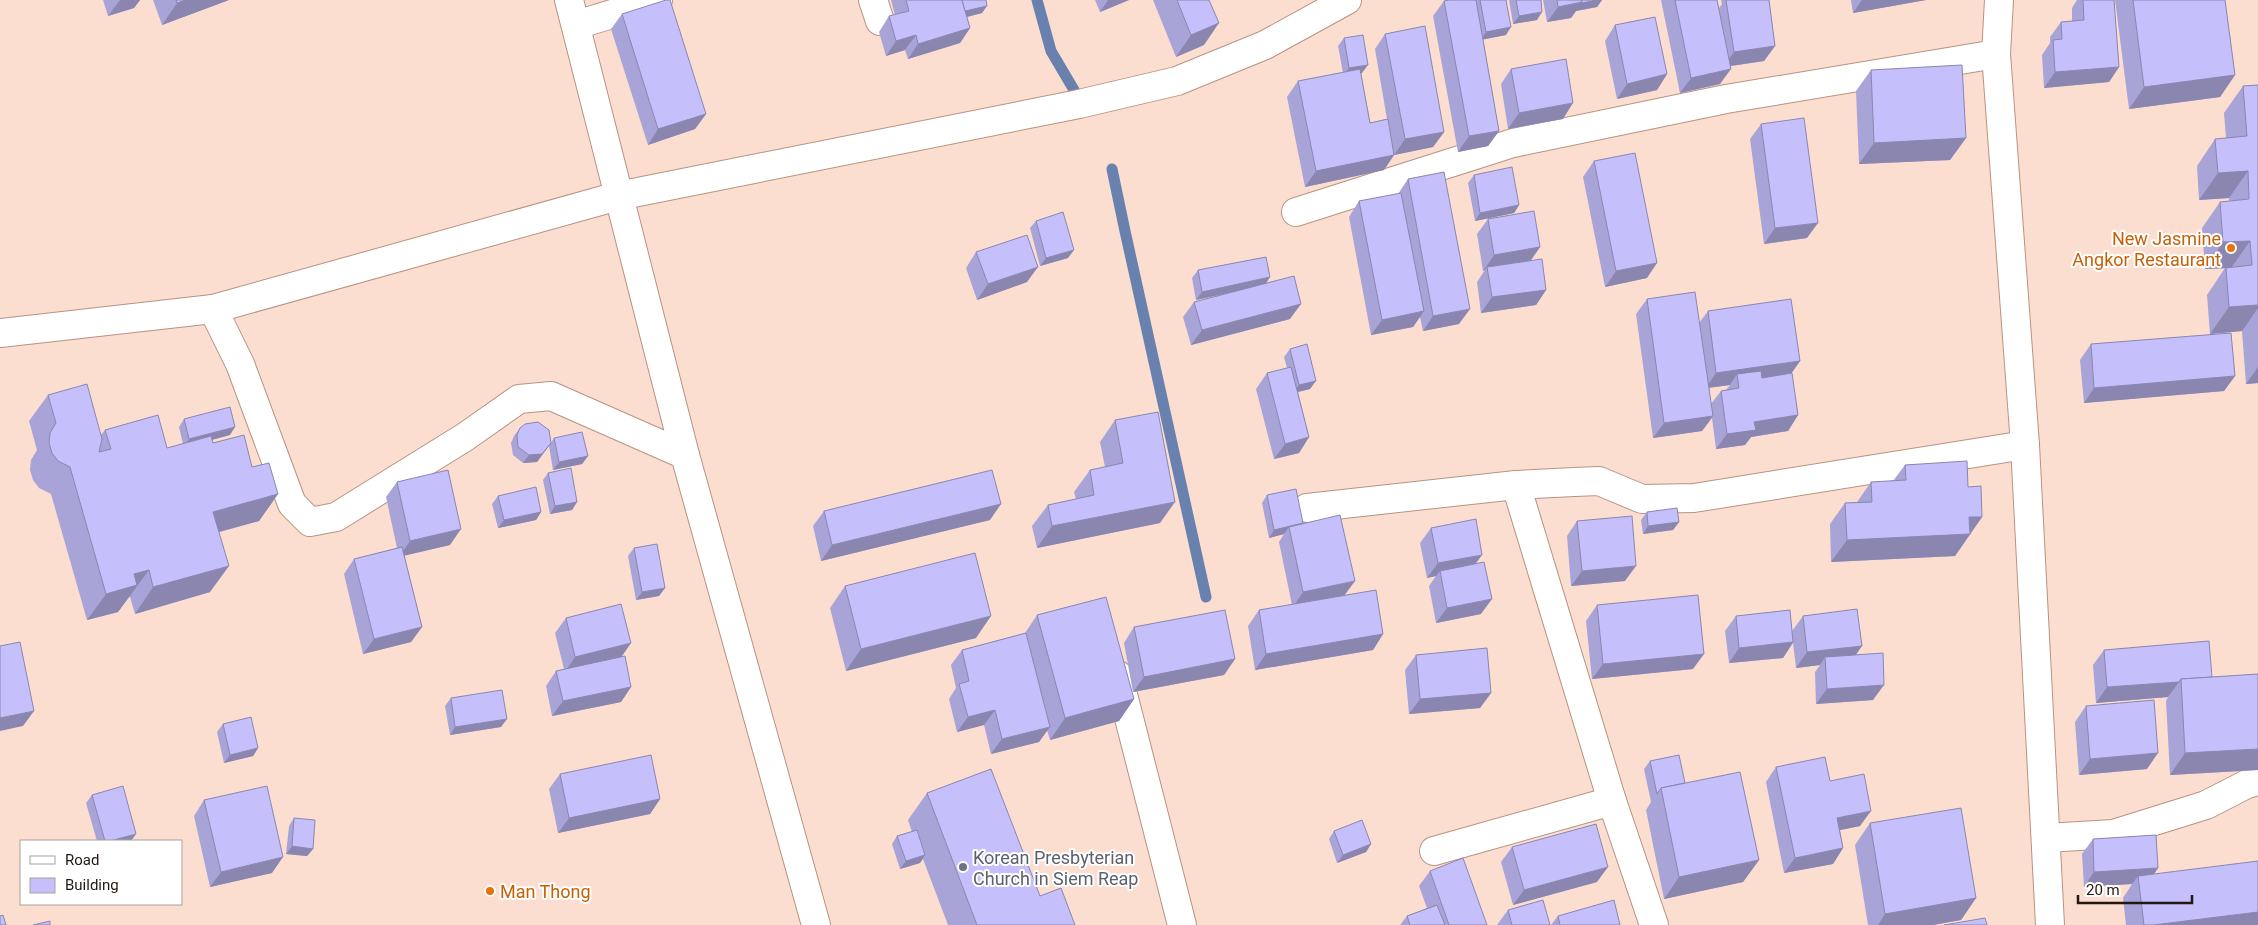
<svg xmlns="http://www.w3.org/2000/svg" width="2258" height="925" viewBox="0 0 2258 925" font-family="Roboto,sans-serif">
<rect width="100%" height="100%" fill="#fcded0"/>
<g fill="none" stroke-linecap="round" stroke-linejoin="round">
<g stroke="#6881ae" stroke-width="11">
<polyline points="1037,0 1051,51 1074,90"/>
<polyline points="1112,169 1125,231 1206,597"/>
</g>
<defs>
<g id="minor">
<polyline points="569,0 685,455 816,925"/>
<polyline points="873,0 880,21"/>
<polyline points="1999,0 1996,54 2025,445 2050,925"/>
<polyline points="576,25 658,0"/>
<polyline points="1296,212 1513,143 1726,99 1996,54"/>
<polyline points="213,309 240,364 292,504 310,522 336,517 465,437 519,399 551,396 685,455"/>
<polyline points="0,333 213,309 618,196 1079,104 1177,81 1265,45 1347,0"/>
<polyline points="1516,485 1612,801 1654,925"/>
<polyline points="1307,508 1516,485 1574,482 1599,481 1642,499 1694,498 2025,445"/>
<polyline points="1118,675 1182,925"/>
<polyline points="2046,838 2113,834 2206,805 2247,784 2258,781"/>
<polyline points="1434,851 1612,801"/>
</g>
</defs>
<use href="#minor" stroke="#b69383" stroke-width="30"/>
<use href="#minor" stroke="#fff" stroke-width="28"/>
</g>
<g fill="#a9a4d8" fill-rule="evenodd">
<polygon points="103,0 140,0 134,8 108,16"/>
<polygon points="153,0 229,0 162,25"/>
<polygon points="891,0 986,0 982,13 967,17 970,28 960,43 908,59 905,50 886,56 879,32 889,16 895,15"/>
<polygon points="1095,0 1129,0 1100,12"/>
<polygon points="1153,0 1209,0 1204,45 1176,57"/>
<polygon points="1449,0 1506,0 1506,35 1483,39 1499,131 1488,146 1458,152 1433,16 1444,1"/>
<polygon points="1509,0 1541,0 1537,20 1513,24"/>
<polygon points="1543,0 1602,0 1597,7 1576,11 1571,18 1547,22"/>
<polygon points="1661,0 1717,0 1719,8 1722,4 1721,0 1769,0 1775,46 1764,61 1731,66 1720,84 1680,93"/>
<polygon points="1851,0 1926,0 1853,13"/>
<polygon points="2077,0 2114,0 2119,67 2109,82 2044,88 2042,55 2050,43 2050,37 2061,22 2072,21 2072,8"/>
<polygon points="2115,0 2225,0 2235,75 2220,97 2129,109"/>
<polygon points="622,14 706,114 695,129 648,145 611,29"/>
<polygon points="1615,25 1667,74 1657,90 1617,99 1605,41"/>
<polygon points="1385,34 1444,132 1433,147 1394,155 1384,170 1305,187 1287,97 1298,81 1343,73 1338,46 1344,38 1362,73 1361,73 1370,123 1387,119 1375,49"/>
<polygon points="1511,69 1563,119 1508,129 1501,84"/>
<polygon points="1871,70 1966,138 1950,160 1859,164 1856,91"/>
<polygon points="2258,85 2258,383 2246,384 2242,331 2210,334 2207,295 2225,268 2205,269 2202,228 2220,202 2229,201 2229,198 2199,200 2197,166 2215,139 2226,138 2224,113 2243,86"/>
<polygon points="1761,124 1807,238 1764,244 1750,139"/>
<polygon points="1594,161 1647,278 1605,287 1583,177"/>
<polygon points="1474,175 1519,205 1514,213 1475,221 1468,183"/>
<polygon points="1408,179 1459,324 1423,331 1420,317 1413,327 1371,335 1349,217 1359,201 1398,194"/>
<polygon points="1488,219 1540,247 1530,261 1546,290 1536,305 1481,313 1477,282 1485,270 1483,271 1477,234"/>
<polygon points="1036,221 1068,258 1040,266 1030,228"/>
<polygon points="976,252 1027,282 977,300 966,268"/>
<polygon points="1198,270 1266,283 1290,319 1191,345 1183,317 1194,302 1236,291 1196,300 1192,278"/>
<path d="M1647,299L1699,323L1708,311L1800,361L1791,373L1798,415L1788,431L1751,437L1745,445L1716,449L1712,418L1702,431L1653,438L1636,314ZM1730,385L1726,390L1721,391L1711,404L1709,388Z"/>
<polygon points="2091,344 2235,376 2224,391 2084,403 2080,360"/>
<polygon points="1290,349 1310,389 1298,392 1309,437 1299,453 1274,459 1256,389 1267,373 1287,368 1284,357"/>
<polygon points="48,395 101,435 105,430 167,448 183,444 179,427 184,419 230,435 212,440 213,443 252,467 278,494 259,521 219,532 210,592 135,614 130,597 129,597 118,612 87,620 51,494 39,488 33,480 30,470 31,460 37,450 29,421"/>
<polygon points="1115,420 1160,523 1037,548 1032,526 1048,505 1076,499 1074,492 1090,470 1105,467 1100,442"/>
<polygon points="520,428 551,443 537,462 523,463 513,455 511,443 514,436"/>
<polygon points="554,438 588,456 582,464 553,470 549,446"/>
<polygon points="1905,465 1968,487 1982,517 1955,556 1831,562 1830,524 1845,503 1857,502 1871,482 1893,481"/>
<polygon points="548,473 577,502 572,510 550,514 543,480"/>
<polygon points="397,482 450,545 404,555 422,627 411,642 363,654 344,574 354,559 397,548 386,497"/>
<polygon points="1267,495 1303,523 1344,596 1383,634 1373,650 1255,670 1248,626 1259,610 1292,605 1279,542 1284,534 1269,538 1262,503"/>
<polygon points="498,496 541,512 536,520 498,528 492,504"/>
<polygon points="824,511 990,520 821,561 813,526"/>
<polygon points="1647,512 1679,522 1673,530 1643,534 1641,520"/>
<polygon points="1577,521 1625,581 1571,586 1567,536"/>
<polygon points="1431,528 1476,564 1481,614 1436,623 1429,586 1436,576 1427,578 1420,543"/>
<polygon points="634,548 665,588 659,596 636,600 628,556"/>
<polygon points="845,586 976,638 846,671 830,608"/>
<polygon points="1597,605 1693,669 1592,679 1586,621"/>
<polygon points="1037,615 1134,699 1119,721 1050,740 1047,730 1039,742 991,754 984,725 957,732 949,699 956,688 951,665 962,650 1025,633"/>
<polygon points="1736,616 1792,631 1803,616 1856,655 1873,700 1816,704 1815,672 1820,665 1796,668 1793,643 1783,658 1729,663 1725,631"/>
<polygon points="566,618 621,657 631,687 621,702 552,716 546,686 556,671 564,669 555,633"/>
<polygon points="1134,627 1235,659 1224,675 1133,692 1124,643"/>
<polygon points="2104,650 2212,677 2258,674 2258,770 2170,775 2166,701 2168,697 2096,703 2093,665"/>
<polygon points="1416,655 1491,693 1480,708 1409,714 1405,670"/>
<polygon points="451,698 501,727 450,735 445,706"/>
<polygon points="2086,706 2147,769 2079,775 2075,722"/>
<polygon points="223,724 258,748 253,756 224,763 217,732"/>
<polygon points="1650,761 1685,783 1759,860 1743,882 1664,899 1646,810 1651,802 1644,769"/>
<polygon points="1776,767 1830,781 1860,826 1840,830 1843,848 1833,864 1784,873 1766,782"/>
<polygon points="560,774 660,799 650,814 558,833 549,789"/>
<polygon points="927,793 1040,896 1075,925 948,925 923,859 920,863 900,869 892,844 897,836 912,832 908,820"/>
<polygon points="92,795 131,841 97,841 86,803"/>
<polygon points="204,800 272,873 210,887 194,816"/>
<polygon points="294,818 313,849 307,856 286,854 289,826"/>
<polygon points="1870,823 1976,898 1961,920 1933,925 1868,925 1855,845"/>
<polygon points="1334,831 1371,844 1366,852 1337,863 1329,839"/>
<polygon points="2093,839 2158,868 2154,874 2258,925 2126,925 2123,898 2132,884 2084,887 2082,854"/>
<polygon points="1512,847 1597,882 1513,905 1501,862"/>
<polygon points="1430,871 1487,925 1400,925 1407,916 1427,908 1419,886"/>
<polygon points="1508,910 1550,925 1497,925"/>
<polygon points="1558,916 1620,925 1551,925"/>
</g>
<g fill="#8a86b0">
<polygon points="121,0 140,0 134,8 108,16 119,1"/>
<polygon points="186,0 229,0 162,25 177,3"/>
<polygon points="1108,0 1129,0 1100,12"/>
<polygon points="1597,0 1602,0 1597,7 1576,11 1571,18 1547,22 1558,7"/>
<polygon points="1862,0 1926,0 1853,13"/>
<polygon points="987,6 982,13 958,19 963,11"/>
<polygon points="1542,12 1537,20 1513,24 1519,16"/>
<polygon points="1219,23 1204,45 1176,57 1191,35"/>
<polygon points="1511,27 1506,35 1481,40 1486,32"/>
<polygon points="970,28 960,43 908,59 918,44"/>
<polygon points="916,35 905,50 886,56 896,41"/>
<polygon points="1775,46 1764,61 1723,67 1734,52"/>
<polygon points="1368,65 1362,73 1343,76 1349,68"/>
<polygon points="2119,67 2109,82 2044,88 2055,72"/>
<polygon points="1731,69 1720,84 1680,93 1691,78"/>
<polygon points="1667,74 1657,90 1617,99 1627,84"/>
<polygon points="2235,75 2220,97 2129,109 2144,87"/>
<polygon points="1573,103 1563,119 1508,129 1519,113"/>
<polygon points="706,114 695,129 648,145 658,129"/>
<polygon points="1499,131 1488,146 1458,152 1469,136"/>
<polygon points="1444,132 1433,147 1394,155 1405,139"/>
<polygon points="1966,138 1950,160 1859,164 1874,143"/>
<polygon points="1394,155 1384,170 1305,187 1316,171"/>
<polygon points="2248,171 2229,198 2199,200 2218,173"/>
<polygon points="1519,205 1514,213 1475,221 1480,213"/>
<polygon points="1818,223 1807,238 1764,244 1775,228"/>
<polygon points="2250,241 2231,268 2205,269 2223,242"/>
<polygon points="1540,247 1529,263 1487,267 1485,270 1483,271 1494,255"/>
<polygon points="1074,250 1068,258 1040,266 1046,258"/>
<polygon points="1657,263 1647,278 1605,287 1616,271"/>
<polygon points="1038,267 1027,282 977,300 988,284"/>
<polygon points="1270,277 1265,285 1196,300 1202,292"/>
<polygon points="1546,290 1536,305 1481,313 1492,297"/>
<polygon points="1301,304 1290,319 1191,345 1202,330"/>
<polygon points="2258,305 2258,308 2242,331 2210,334 2229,307"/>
<polygon points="1470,309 1459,324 1423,331 1433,316"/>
<polygon points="1424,311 1413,327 1371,335 1382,320"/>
<polygon points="1800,361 1789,377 1739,384 1737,374 1730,385 1706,388 1716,373"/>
<polygon points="2258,367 2258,383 2246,384"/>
<polygon points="2235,376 2224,391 2084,403 2094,388"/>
<polygon points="1316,381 1310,389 1293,393 1299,385"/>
<polygon points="1798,415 1788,431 1751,437 1745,445 1716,449 1727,434 1754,422"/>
<polygon points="1713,416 1702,431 1653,438 1664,423"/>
<polygon points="235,427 230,435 184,447 189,439"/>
<polygon points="1309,437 1299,453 1274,459 1285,444"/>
<polygon points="551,443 537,462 523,463 529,455"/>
<polygon points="588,456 582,464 553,470 559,462"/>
<polygon points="278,494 259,521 194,539 213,512"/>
<polygon points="577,502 572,510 550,514 555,506"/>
<polygon points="1175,502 1160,523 1037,548 1052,526"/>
<polygon points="1001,504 990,520 821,561 832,545"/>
<polygon points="541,512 536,520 498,528 504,520"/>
<polygon points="1969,517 1982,517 1955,556 1831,562 1847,540"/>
<polygon points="1679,522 1673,530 1643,534 1648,526"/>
<polygon points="1303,523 1289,527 1284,534 1269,538 1274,530"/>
<polygon points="461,529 450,545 399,557 410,541"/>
<polygon points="1482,555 1471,570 1440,571 1436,576 1427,578 1438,563"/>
<polygon points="229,566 210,592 135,614 153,587"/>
<polygon points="1636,566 1625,581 1571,586 1582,571"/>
<polygon points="149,570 118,612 87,620 106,594 134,574"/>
<polygon points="1355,581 1344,596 1293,607 1303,592"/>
<polygon points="665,588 659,596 636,600 642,592"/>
<polygon points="1492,599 1481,614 1436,623 1447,608"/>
<polygon points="991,616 976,638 846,671 861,649"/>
<polygon points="422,627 411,642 363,654 374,639"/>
<polygon points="1383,634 1373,650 1255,670 1266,654"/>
<polygon points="1793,642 1783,658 1729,663 1739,648"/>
<polygon points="631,643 620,659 565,672 575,657"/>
<polygon points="1862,646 1851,662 1825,657 1820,665 1796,668 1807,652"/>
<polygon points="1704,654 1693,669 1592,679 1603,664"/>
<polygon points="1235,659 1224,675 1133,692 1144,677"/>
<polygon points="2179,682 2168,697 2096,703 2107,687"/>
<polygon points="1884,685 1873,700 1816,704 1827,689"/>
<polygon points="631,687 621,702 552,716 563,701"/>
<polygon points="1491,693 1480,708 1409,714 1420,699"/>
<polygon points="1134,699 1119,721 1050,740 1065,718"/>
<polygon points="995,710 984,725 957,732 968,717"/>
<polygon points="34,711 23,726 0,731 0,718"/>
<polygon points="507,719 501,727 450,735 455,727"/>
<polygon points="1050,727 1039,742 991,754 1002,739"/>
<polygon points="258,748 253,756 224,763 230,755"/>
<polygon points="2258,749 2258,770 2170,775 2185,753"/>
<polygon points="2158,753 2147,769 2079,775 2090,759"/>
<polygon points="660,799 650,814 558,833 569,818"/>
<polygon points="1871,811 1860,826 1826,833 1837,818"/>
<polygon points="136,834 131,841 110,841"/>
<polygon points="1371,844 1366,852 1337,863 1343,855"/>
<polygon points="292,846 313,849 307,856 286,854"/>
<polygon points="1843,848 1833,864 1784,873 1795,858"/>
<polygon points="925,855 920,863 900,869 906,861"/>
<polygon points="283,857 272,873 210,887 221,872"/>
<polygon points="1759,860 1743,882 1664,899 1679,877"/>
<polygon points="1608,867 1597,882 1513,905 1524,890"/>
<polygon points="2158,868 2147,884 2138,876 2132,884 2084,887 2094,872"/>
<polygon points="1976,898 1961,920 1933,925 1878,925 1885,914"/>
<polygon points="2258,912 2258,925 2153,925"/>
</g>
<g fill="#c5bffb" stroke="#8a86b0">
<polygon points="176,0 186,0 177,3"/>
<polygon points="666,0 670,0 706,114 658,129 622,14"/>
<polygon points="906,0 962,0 970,28 918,44 916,35 896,41 889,16 909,11"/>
<polygon points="962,0 986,0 987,6 965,11"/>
<polygon points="1177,0 1209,0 1219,23 1191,35"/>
<polygon points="1449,0 1476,0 1499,131 1469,136 1444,1"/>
<polygon points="1480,0 1506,0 1511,27 1486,32"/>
<polygon points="1516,0 1541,0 1542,12 1519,16"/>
<polygon points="1557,0 1582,0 1582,2 1558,7"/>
<polygon points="1582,0 1597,0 1582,3"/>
<polygon points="1675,0 1717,0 1731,69 1691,78"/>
<polygon points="1726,0 1769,0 1775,46 1734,52"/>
<polygon points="2083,0 2114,0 2119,67 2055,72 2053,40 2062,39 2061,22 2084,20"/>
<polygon points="2133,0 2225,0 2235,75 2144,87"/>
<polygon points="1655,17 1667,74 1627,84 1615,25"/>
<polygon points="1425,26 1444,132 1405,139 1385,34"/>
<polygon points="1363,35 1368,65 1349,68 1344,38"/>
<polygon points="1566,59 1573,103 1519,113 1511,69"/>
<polygon points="1962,65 1966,138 1874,143 1871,70"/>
<polygon points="1360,69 1370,123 1388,119 1394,155 1316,171 1298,81"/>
<polygon points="2258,85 2258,305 2229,307 2226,268 2252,265 2250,241 2223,242 2220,202 2249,199 2248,171 2218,173 2215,139 2247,136 2243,86"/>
<polygon points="1804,118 1818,223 1775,228 1761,124"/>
<polygon points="1635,153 1657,263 1616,271 1594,161"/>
<polygon points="1512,167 1519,205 1480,213 1474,175"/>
<polygon points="1444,172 1470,309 1433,316 1408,179"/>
<polygon points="1401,193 1424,311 1382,320 1359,201"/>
<polygon points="1534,211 1540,247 1494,255 1488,219"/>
<polygon points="1063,212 1074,250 1046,258 1036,221"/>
<polygon points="1027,235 1038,267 988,284 976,252"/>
<polygon points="1266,257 1270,277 1202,292 1198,270"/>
<polygon points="1542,259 1546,290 1492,297 1487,267"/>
<polygon points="1294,276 1301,304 1202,330 1194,302"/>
<polygon points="1695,292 1713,416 1664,423 1647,299"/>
<polygon points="1791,299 1800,361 1716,373 1708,311"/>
<polygon points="2231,333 2235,376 2094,388 2091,344"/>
<polygon points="1307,344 1316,381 1299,385 1290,349"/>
<polygon points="1291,367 1309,437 1285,444 1267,373"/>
<polygon points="1761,371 1762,378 1792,373 1798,415 1754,422 1756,430 1727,434 1721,391 1739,388 1737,374"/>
<polygon points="87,384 102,439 99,452 111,449 105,430 158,415 167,448 211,436 213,443 244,435 252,467 269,463 278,494 213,512 229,566 153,587 149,570 134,574 137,585 106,594 70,467 58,461 52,453 49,443 50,433 56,423 48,395"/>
<polygon points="230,407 235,427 189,439 184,419"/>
<polygon points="1158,412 1175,502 1052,526 1048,505 1094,495 1090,470 1123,463 1115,420"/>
<polygon points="538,422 549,430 551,443 542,454 529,455 518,447 517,435 520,428 525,424"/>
<polygon points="582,432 588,456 559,462 554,438"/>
<polygon points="1967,461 1968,487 1981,486 1982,517 1969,517 1970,534 1847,540 1845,503 1872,502 1871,482 1906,480 1905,465"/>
<polygon points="571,468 577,502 555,506 548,473"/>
<polygon points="448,470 461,529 410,541 397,482"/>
<polygon points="992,470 1001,504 832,545 824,511"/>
<polygon points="536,487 541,512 504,520 498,496"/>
<polygon points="1296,489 1303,523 1274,530 1267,495"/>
<polygon points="1677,508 1679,522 1648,526 1647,512"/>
<polygon points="1340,515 1355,581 1303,592 1289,527"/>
<polygon points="1632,516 1636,566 1582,571 1577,521"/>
<polygon points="1476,519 1482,555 1438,563 1431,528"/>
<polygon points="657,544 665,588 642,592 634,548"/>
<polygon points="402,547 422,627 374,639 354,559"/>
<polygon points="975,553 991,616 861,649 845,586"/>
<polygon points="1484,562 1492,599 1447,608 1440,571"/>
<polygon points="1376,590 1383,634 1266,654 1259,610"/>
<polygon points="1698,595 1704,654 1603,664 1597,605"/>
<polygon points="1106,597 1134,699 1065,718 1037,615"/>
<polygon points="621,604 631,643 575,657 566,618"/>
<polygon points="1857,609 1862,646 1807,652 1803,616"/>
<polygon points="1225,610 1235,659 1144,677 1134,627"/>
<polygon points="1790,610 1793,642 1739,648 1736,616"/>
<polygon points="1026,633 1050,727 1002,739 995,710 968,717 959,684 969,681 962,650"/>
<polygon points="2209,641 2212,677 2181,679 2179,682 2107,687 2104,650"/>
<polygon points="20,642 34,711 0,718 0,646"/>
<polygon points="1487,648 1491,693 1420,699 1416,655"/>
<polygon points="1883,653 1884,685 1827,689 1825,657"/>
<polygon points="625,656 631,687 563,701 556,671"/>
<polygon points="2258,674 2258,749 2185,753 2181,679"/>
<polygon points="502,690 507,719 455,727 451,698"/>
<polygon points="2154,700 2158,753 2090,759 2086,706"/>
<polygon points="251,717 258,748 230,755 223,724"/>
<polygon points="651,755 660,799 569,818 560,774"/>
<polygon points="1679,755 1685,783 1661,788 1657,794 1650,761"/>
<polygon points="1825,757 1830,781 1864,774 1871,811 1837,818 1843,848 1795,858 1776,767"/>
<polygon points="991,769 1040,896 1061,888 1075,925 977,925 927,793"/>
<polygon points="1740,772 1759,860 1679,877 1661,788"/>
<polygon points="123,786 136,834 110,841 105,841 92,795"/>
<polygon points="267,786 283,857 221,872 204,800"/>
<polygon points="1961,808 1976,898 1885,914 1870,823"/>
<polygon points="294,818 315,820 313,849 292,846"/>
<polygon points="1362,820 1371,844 1343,855 1334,831"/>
<polygon points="1596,824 1608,867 1524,890 1512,847"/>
<polygon points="917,830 925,855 906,861 897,836"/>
<polygon points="2156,835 2158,868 2094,872 2093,839"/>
<polygon points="1463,858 1487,925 1449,925 1430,871"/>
<polygon points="2258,861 2258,912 2153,925 2144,925 2138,876"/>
<polygon points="1543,900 1550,925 1512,925 1508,910"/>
<polygon points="1614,900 1620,925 1560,925 1558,916"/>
<polygon points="1437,905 1445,925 1410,925 1407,916"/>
<polygon points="3,915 6,925 0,925 0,916"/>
<polygon points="1985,918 1987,925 1944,925"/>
<polygon points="50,921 50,925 33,925"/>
</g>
<g fill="#e8710a" stroke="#fff" stroke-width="2">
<circle cx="2231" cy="248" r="5"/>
<circle cx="490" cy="891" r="5"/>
</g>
<circle fill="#6b7280" stroke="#fff" stroke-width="2" cx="963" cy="867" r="5"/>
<g text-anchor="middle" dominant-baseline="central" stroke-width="4" stroke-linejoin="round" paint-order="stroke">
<g font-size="18" fill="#c56008" stroke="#fff" text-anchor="end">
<text x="2221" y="238">New Jasmine<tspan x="2221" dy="21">Angkor Restaurant</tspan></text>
<text x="500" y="891" text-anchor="start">Man Thong</text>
</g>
<g font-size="18" fill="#5b616d" stroke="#fff" text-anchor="start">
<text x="973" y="857">Korean Presbyterian<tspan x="973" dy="21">Church in Siem Reap</tspan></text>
</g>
</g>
<rect x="20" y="840" width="162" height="65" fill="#ffffff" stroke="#a7a2a0"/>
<rect x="30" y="856" width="25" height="8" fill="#ffffff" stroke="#a7a2a0"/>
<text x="65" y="865" font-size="15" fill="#241711">Road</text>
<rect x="30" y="878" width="25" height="15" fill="#c5bffb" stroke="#a7a2a0"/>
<text x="65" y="890" font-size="15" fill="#241711">Building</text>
<path d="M2078 895v8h114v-8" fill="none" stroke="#241711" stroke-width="2.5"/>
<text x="2086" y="895" font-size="15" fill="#241711" stroke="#ffffff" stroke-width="4" paint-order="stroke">20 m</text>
</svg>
